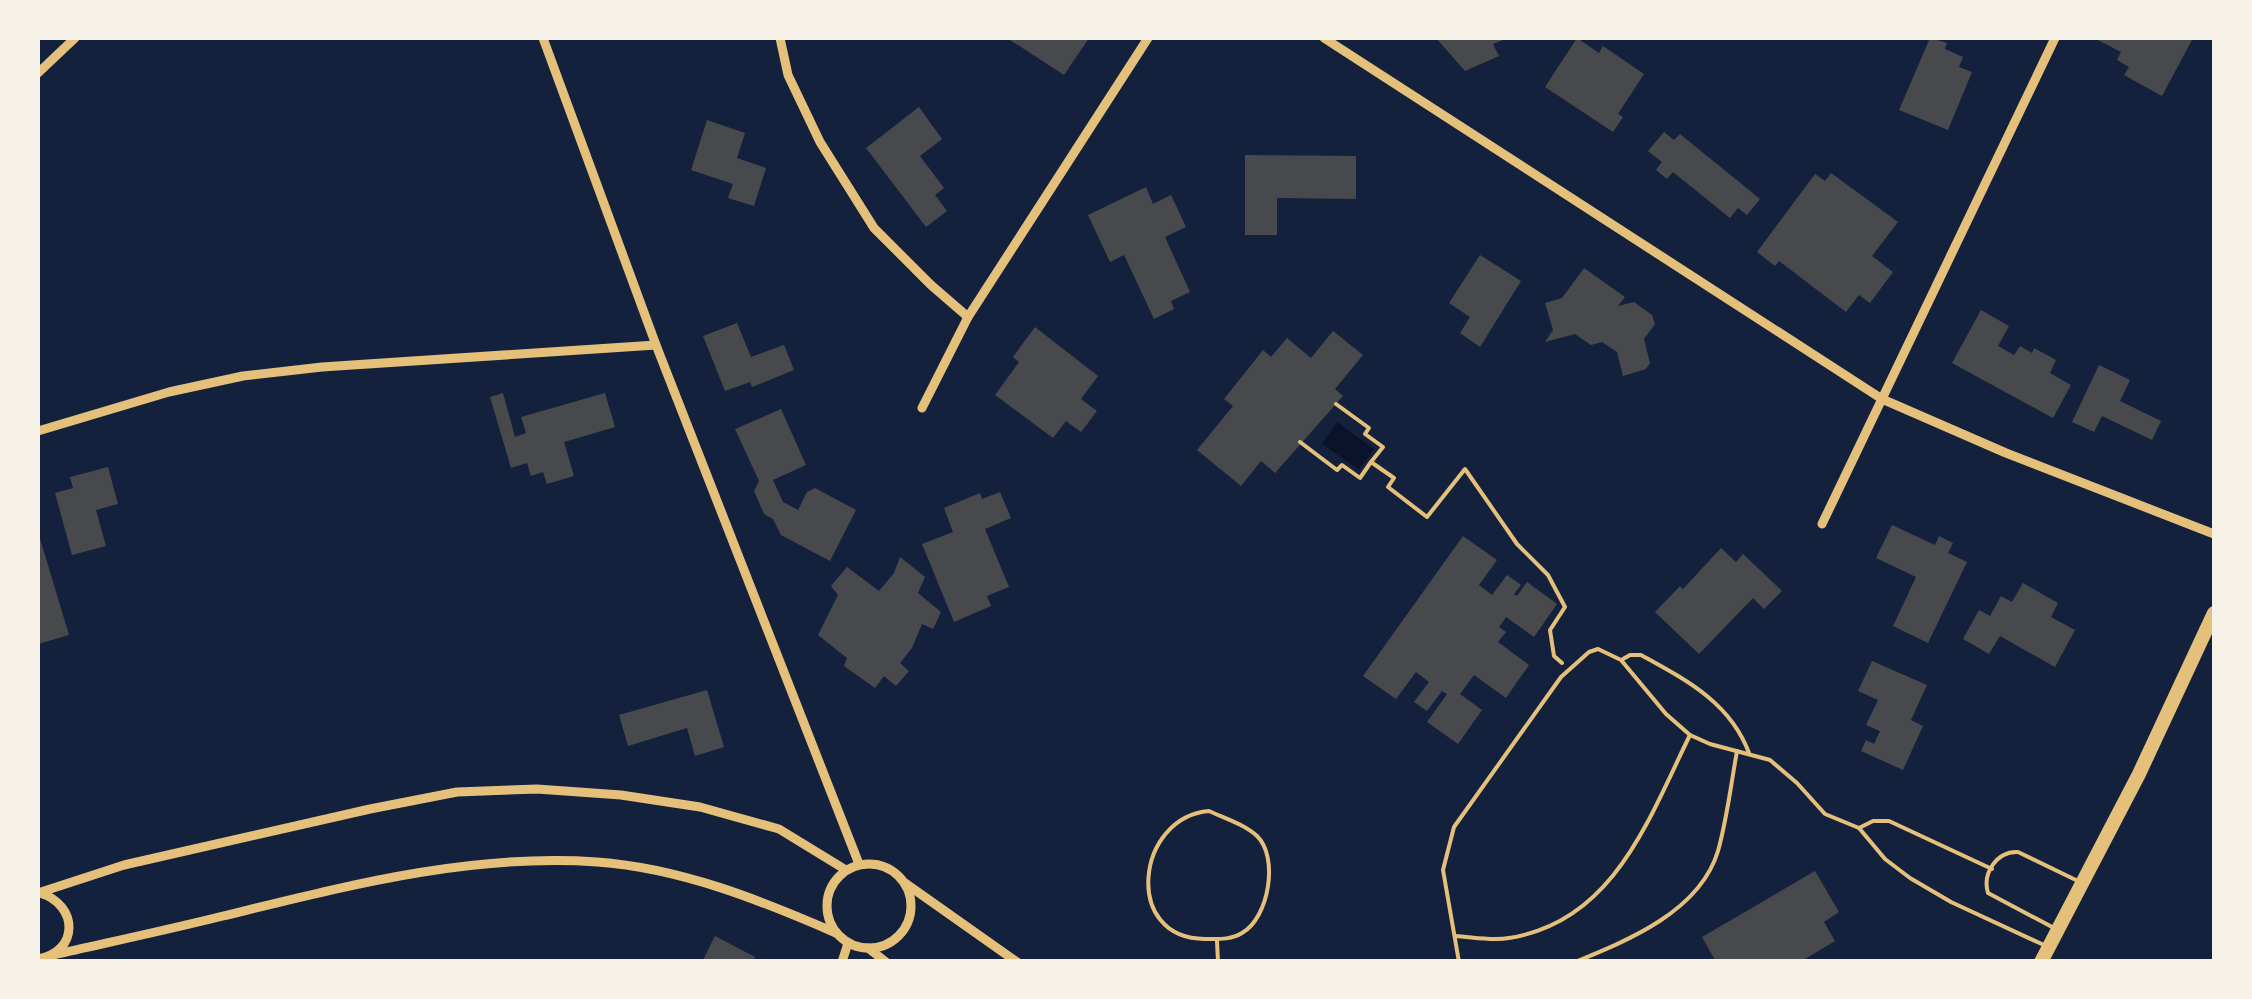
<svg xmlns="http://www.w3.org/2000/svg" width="2252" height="999" viewBox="0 0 2252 999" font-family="Helvetica,sans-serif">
<rect width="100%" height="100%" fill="#14213d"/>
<polygon fill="#0b132b" points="1337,422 1374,449 1359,470 1322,444"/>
<g fill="#48494c">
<polygon points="1007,38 1089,38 1064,75"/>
<polygon points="1436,38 1508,38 1493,44 1499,56 1465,71"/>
<polygon points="1577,38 1599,53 1603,46 1644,74 1618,114 1623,117 1613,132 1545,87"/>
<polygon points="1930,38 1947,43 1945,49 1963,57 1959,67 1972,72 1948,130 1899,110"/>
<polygon points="2094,38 2193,38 2162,96 2124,75 2129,67 2117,60 2121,52"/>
<polygon points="919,107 942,139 920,156 944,188 935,195 947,211 926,227 866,148"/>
<polygon points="707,120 745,133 737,158 766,168 754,206 728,198 733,184 691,170"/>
<polygon points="1664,132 1674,140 1680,134 1760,199 1747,215 1738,208 1730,218 1673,172 1667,179 1656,170 1662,162 1648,151"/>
<polygon points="1245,155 1356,156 1356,199 1277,198 1277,235 1245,235"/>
<polygon points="1831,173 1898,222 1872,256 1893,272 1870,303 1859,295 1846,312 1779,261 1775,266 1757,252 1815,174 1825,181"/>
<polygon points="1146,187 1153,204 1171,195 1186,227 1165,237 1190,292 1171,301 1174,309 1154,319 1124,255 1110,262 1088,215"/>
<polygon points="1480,255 1521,281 1480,347 1460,333 1470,317 1449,303"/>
<polygon points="1584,268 1625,297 1618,306 1634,302 1652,315 1655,324 1644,339 1650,363 1646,369 1623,376 1617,352 1602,342 1591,345 1575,334 1545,342 1553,330 1545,303 1562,298"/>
<polygon points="1981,310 2009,326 1998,346 2014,355 2020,346 2032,353 2034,348 2056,360 2050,373 2071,385 2053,418 1952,363"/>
<polygon points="737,323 751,357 784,345 794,370 752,387 750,382 725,391 703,336"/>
<polygon points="1035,327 1098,376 1081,399 1097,411 1081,432 1066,421 1053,438 995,395 1019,362 1013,357"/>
<polygon points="1333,331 1363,355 1335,389 1343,396 1275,473 1261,461 1241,486 1197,450 1233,406 1224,399 1263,350 1271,357 1287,338 1311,358"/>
<polygon points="2099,365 2130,380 2120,401 2161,421 2152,440 2102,416 2094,432 2072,422"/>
<polygon points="503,393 515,437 526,433 521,417 605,393 615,427 564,442 574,476 547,484 543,472 531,476 527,463 511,468 490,397"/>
<polygon points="781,409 806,465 773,480 783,502 798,510 807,492 815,488 856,510 830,561 781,535 773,519 764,514 754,491 759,481 735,429"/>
<polygon points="108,467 118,504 96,510 106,546 72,555 55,493 73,488 70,477"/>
<polygon points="1000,492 1011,518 985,529 1009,587 987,596 991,606 954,622 922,544 953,532 944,508 980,493 982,499"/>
<polygon points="1892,525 1935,545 1939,536 1953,543 1948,553 1967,562 1928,643 1893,626 1916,577 1876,558"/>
<polygon points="38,532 69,635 38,644"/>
<polygon points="1463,536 1497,560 1479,585 1492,595 1507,575 1521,585 1514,594 1517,596 1527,582 1557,604 1534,637 1506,617 1499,627 1506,632 1498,642 1529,665 1506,698 1474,675 1460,694 1482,710 1458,744 1427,722 1447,694 1442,691 1427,711 1414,702 1429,682 1416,672 1396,699 1363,676"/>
<polygon points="1721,548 1736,562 1743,554 1782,591 1764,609 1753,598 1699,654 1655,612 1680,586 1683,589"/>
<polygon points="900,557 925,577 918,593 941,612 933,629 922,624 912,648 900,663 909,671 896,686 884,676 875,688 844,666 847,658 818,635 838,595 831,586 847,567 879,591 894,573"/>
<polygon points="2023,583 2058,603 2051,617 2075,630 2055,667 2000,636 1989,654 1963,639 1979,610 1990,616 2001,596 2012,602"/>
<polygon points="1872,661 1927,685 1911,720 1923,726 1903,770 1861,751 1866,740 1874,744 1880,731 1866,725 1878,700 1858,691"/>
<polygon points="707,690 724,747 695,756 687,728 628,746 619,715"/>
<polygon points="1815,871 1839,912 1824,922 1835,941 1800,962 1716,962 1702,937"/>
<polygon points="715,936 755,957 753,962 702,962"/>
</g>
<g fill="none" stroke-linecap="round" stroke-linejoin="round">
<g stroke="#e5c07b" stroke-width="4">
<polyline points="1336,404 1369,428 1365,434 1383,447 1371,462"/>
<polyline points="1300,442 1337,470 1342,465 1360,478 1371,462 1394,478 1388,487 1427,517 1465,469 1517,544 1548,575 1565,607 1550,630 1554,656 1562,663"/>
</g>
<g stroke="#e5c07b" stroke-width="4">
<path d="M1623,659L1630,655H1641C1686,680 1730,702 1749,753"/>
<path d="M1209,811C1224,818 1244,824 1257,836C1279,857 1269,918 1242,933C1231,940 1218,939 1205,939C1122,939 1136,817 1209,811Z"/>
<polyline points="1859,828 1873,821 1889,821 1992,869"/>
<path d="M2054,928L1988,893C1982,873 1997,851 2018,852L2080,882"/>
<path d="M1455,936C1473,937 1491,941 1509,938C1614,922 1649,818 1690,735"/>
<polyline points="1217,941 1218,962"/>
<polyline points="1459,962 1443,870 1454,827 1561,677 1589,652 1598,649 1621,660 1666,714 1690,735 1710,744 1770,760 1797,783 1825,814 1859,828 1885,859 1910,878 1951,902 2046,946"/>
<path d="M1575,962C1629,940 1700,911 1718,851C1727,819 1731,784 1737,751"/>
</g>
<g stroke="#e5c07b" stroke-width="9">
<polyline points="543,38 656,345 859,864"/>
<polyline points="780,38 788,75 820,142 874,228 931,285 968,317"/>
<polyline points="1324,38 1882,399 2006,453 2214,534"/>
<polyline points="38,73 75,38"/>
<polyline points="922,408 968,317 1148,38"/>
<polyline points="38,431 169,392 243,376 322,367 656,345"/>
<polyline points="1822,524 2055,38"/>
<circle cx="869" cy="906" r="42"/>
<polyline points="905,883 1017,962"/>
<polyline points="38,893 124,865 370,809 457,792 537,789 621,795 700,807 779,829 846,870"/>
<polyline points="868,948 886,962"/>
<path d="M53,955C110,942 167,930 223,916C346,886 470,853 597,862C681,868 760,900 836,933"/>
<path d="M38,959C79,952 79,905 40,893"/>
<polyline points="842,962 848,943"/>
</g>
<polyline stroke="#e5c07b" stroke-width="14" points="2041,962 2139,774 2214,613"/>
</g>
<rect width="2252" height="999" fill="none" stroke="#f6f1e7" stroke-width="80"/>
</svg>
